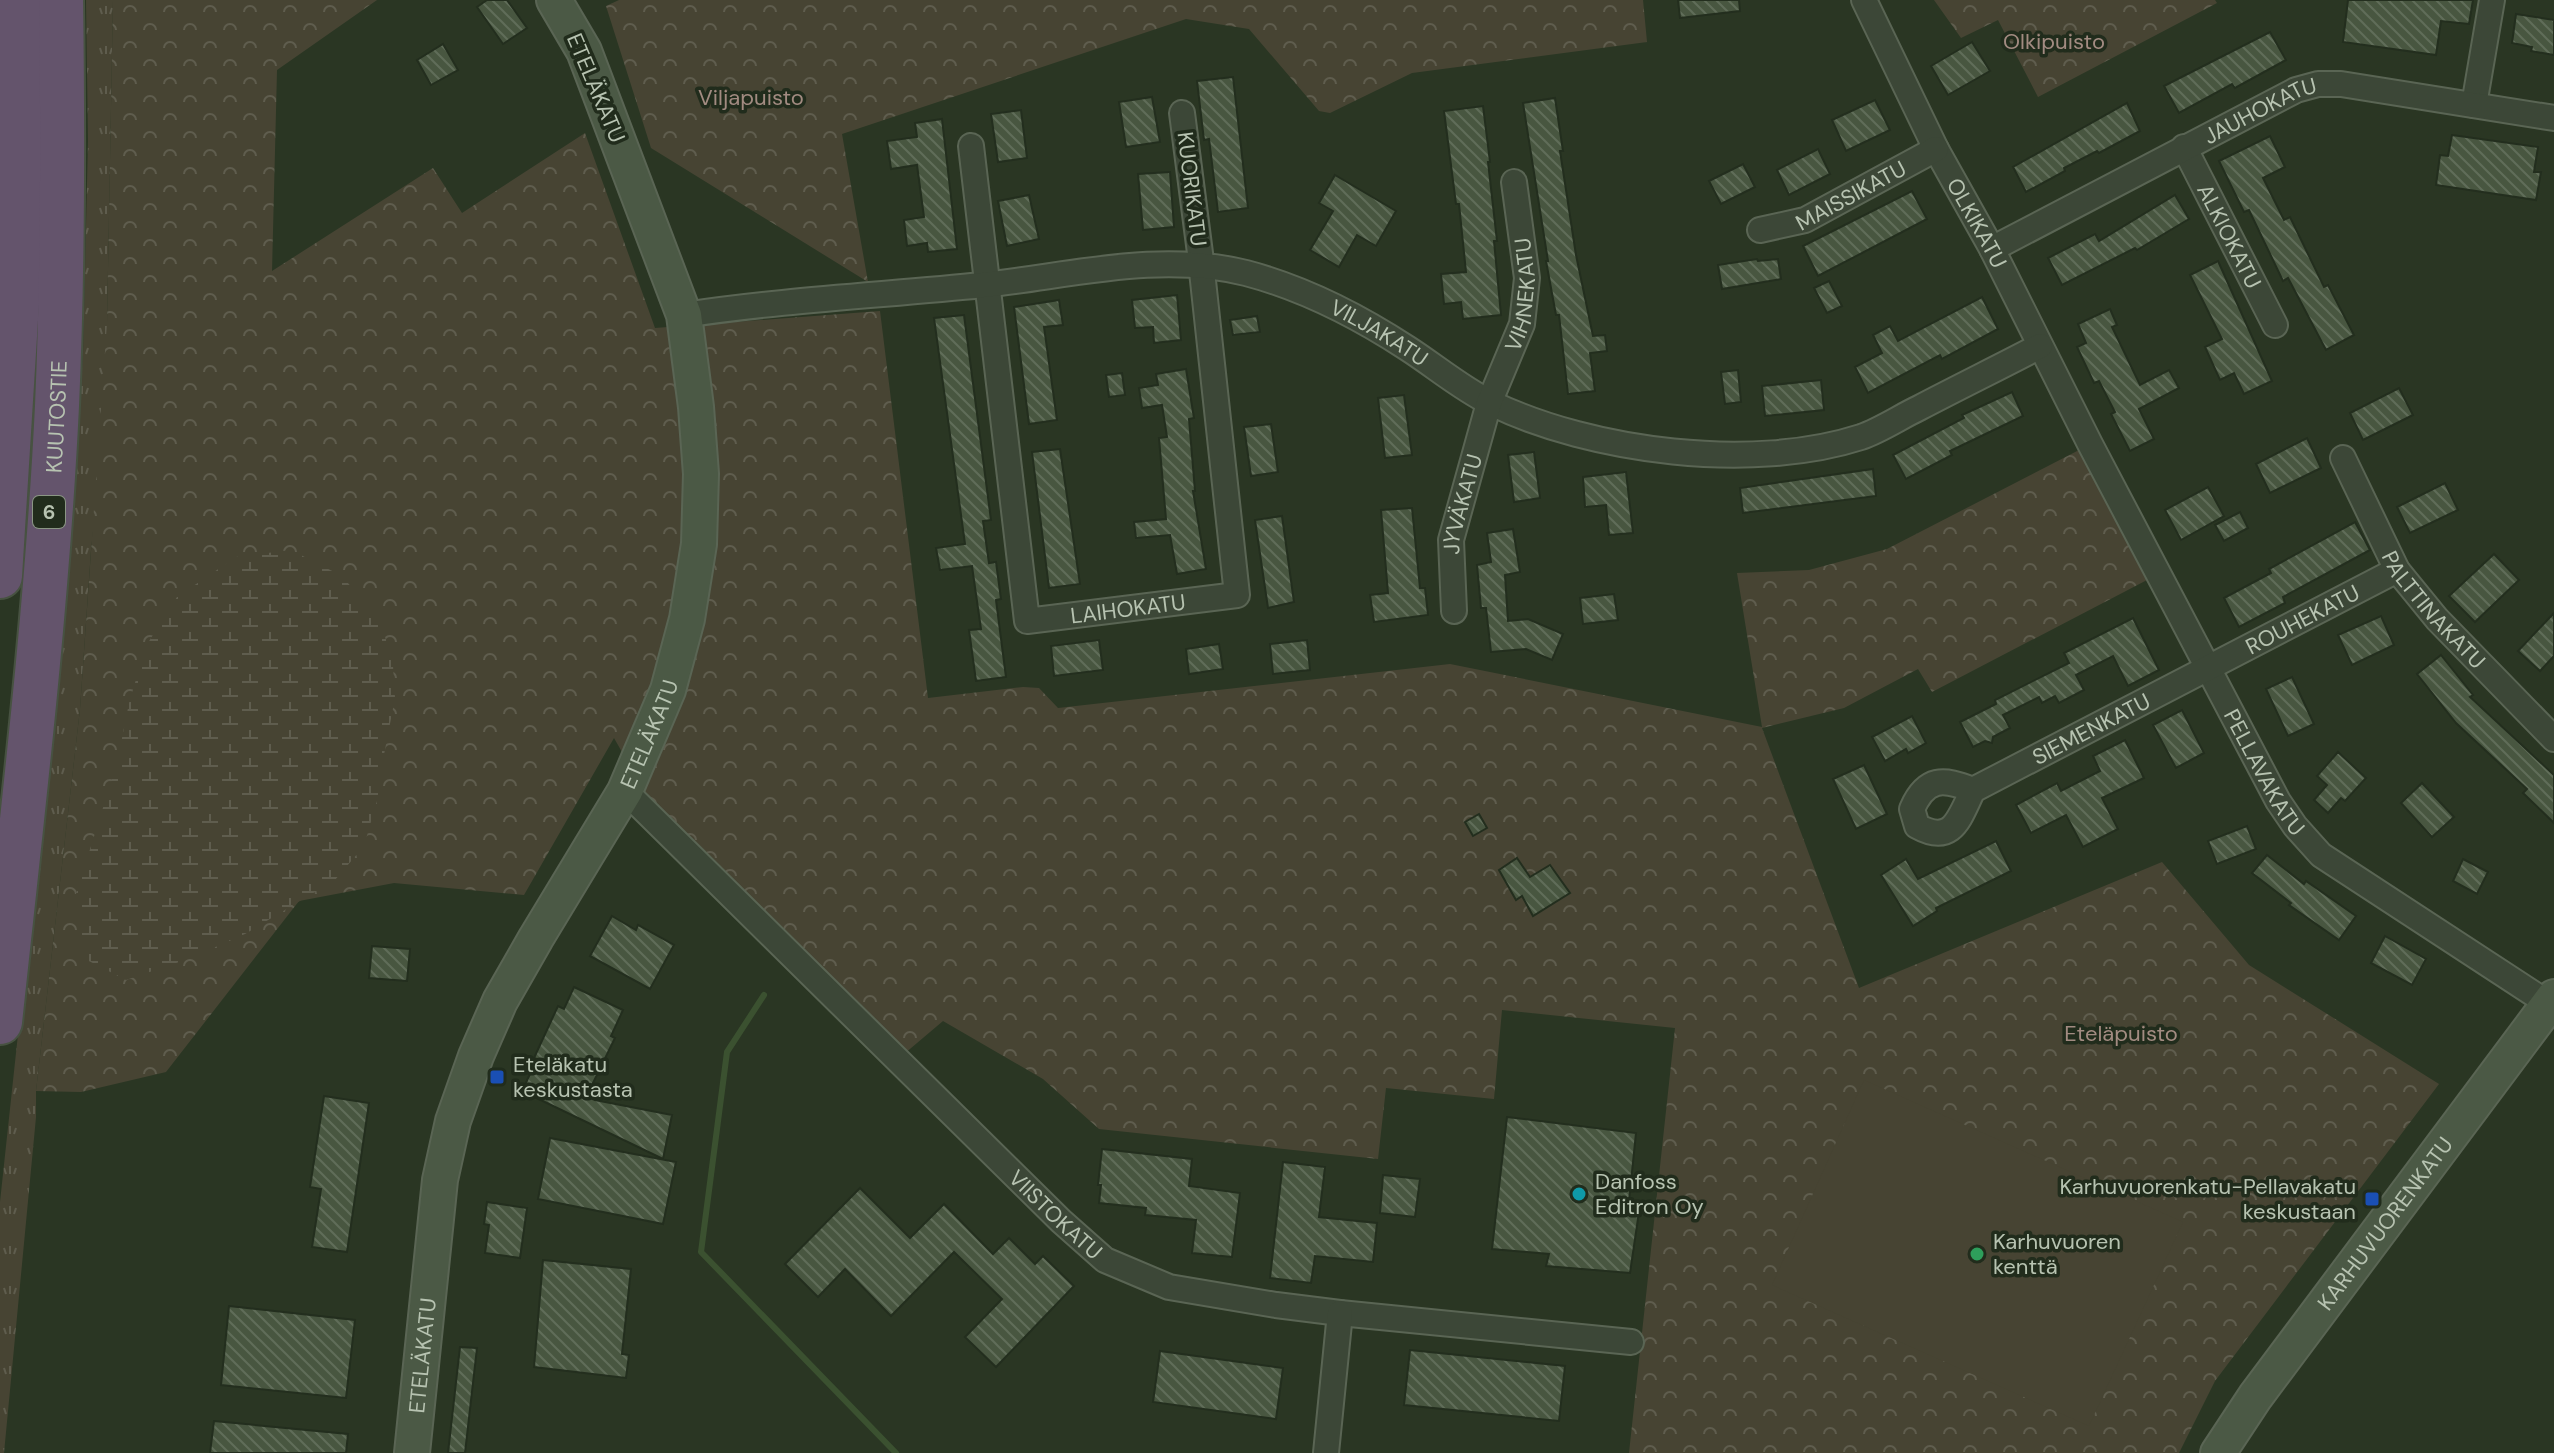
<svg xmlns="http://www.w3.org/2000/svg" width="2554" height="1453" viewBox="0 0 2554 1453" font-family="'DM Sans',sans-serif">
<defs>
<pattern id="grass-tufts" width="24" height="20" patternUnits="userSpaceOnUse" patternTransform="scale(2)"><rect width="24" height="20" fill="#474433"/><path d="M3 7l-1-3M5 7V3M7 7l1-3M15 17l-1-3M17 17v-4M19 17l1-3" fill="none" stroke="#5f5d4e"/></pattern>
<pattern id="forest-crowns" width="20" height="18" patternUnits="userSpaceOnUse" patternTransform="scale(2)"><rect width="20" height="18" fill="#474433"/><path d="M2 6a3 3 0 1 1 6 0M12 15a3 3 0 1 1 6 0" fill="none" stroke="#5f5d4e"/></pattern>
<pattern id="wetland-marsh" width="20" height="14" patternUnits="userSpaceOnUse" patternTransform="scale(2)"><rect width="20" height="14" fill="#474433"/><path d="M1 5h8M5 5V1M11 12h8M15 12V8" fill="none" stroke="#5f5d4e"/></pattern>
<pattern id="building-back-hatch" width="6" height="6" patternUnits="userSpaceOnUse" patternTransform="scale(2)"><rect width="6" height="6" fill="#485640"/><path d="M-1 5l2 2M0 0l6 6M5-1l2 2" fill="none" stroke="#606d59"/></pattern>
</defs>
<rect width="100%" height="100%" fill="#2a3623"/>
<polygon fill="url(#grass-tufts)" points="86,0 113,0 107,323 111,358 91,550 80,709 36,1091 36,1117 4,1453 0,1453 0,1202 65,597 83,355 88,141"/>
<g fill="url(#forest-crowns)">
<polygon points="113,0 377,0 277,70 272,271 433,168 462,213 585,133 655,328 880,311 928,698 1023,687 1039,688 1058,708 1450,664 1762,727 1737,573 1809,570 1887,549 2081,449 2147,580 1932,692 1918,669 1844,708 1762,728 1859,988 2162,862 2249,965 2439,1084 2215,1381 2179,1453 1629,1453 1675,1028 1502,1010 1494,1099 1386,1088 1378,1159 1099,1129 1043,1079 943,1021 904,1054 658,815 614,738 524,895 394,883 299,901 166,1072 81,1092 36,1091 80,709 107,323"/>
<polygon points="619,0 1643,0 1647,42 1412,73 1330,113 1319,111 1249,29 1186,19 842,134 868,282 651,148 606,6"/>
<polygon points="1934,0 2215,0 2217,3 2038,97 1998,20 1961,38"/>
</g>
<polygon fill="url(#wetland-marsh)" points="291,550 342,576 381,622 393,666 395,698 382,765 380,790 364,846 335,880 245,934 188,959 126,980 83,958 76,894 117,763 129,703 146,646 177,597 236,557"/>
<polygon fill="#474433" points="1864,1080 2183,1222 2089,1426 1772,1285"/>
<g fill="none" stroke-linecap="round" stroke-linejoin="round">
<polyline stroke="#3b5130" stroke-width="6" points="764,995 727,1052 701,1252 896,1453"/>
</g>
<g fill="url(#building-back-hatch)" stroke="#232e1e" stroke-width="2">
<polygon points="487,0 507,0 527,28 503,44 477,7"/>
<polygon points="1678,0 1739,0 1740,11 1680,18"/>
<polygon points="2348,0 2473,0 2469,24 2441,21 2436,55 2343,42"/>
<polygon points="2516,14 2554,20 2554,55 2531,51 2532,47 2512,43"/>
<polygon points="2270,32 2286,60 2235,88 2232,84 2179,113 2164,86"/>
<polygon points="1972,42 1990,71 1948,95 1931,66"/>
<polygon points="443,44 458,70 431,85 417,60"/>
<polygon points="1233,77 1248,208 1218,212 1209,139 1204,140 1197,81"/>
<polygon points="1152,97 1160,142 1126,147 1119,102"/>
<polygon points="1555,98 1563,151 1560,151 1576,255 1593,336 1605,335 1607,351 1590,353 1595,391 1568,394 1559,315 1556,315 1546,261 1548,261 1523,103"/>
<polygon points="1875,100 1890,130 1846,151 1832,120"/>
<polygon points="2127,103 2140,131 2099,153 2097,151 2064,168 2065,171 2026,192 2013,167"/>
<polygon points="1483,106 1490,162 1488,162 1497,241 1494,241 1501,315 1463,319 1461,302 1444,304 1441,274 1466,272 1459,204 1456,204 1444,111"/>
<polygon points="1021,110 1027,158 998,162 991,114"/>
<polygon points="942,119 957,249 928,252 927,243 907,246 904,220 924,217 917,165 891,169 887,141 917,137 915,123"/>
<polygon points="2452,135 2538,147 2534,172 2541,172 2536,200 2436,185 2440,155 2448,156"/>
<polygon points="2270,136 2285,167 2263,178 2284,220 2290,217 2324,287 2328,285 2354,335 2326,350 2288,278 2283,281 2249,210 2244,212 2219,161"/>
<polygon points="1818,149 1830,174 1789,195 1777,170"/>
<polygon points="1743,164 1755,187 1721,204 1709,181"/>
<polygon points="1170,172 1174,227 1143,230 1138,174"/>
<polygon points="1335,175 1396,211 1376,246 1357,235 1339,267 1310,250 1333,211 1319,203"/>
<polygon points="1912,191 1927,219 1818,276 1803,246"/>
<polygon points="1029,195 1039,239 1007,246 998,201"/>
<polygon points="2175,195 2189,219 2137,250 2135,248 2062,285 2048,258 2095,234 2099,241"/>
<polygon points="1757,259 1758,261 1778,259 1781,279 1722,289 1718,265"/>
<polygon points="2218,261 2272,381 2244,394 2234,373 2220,380 2205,347 2222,339 2190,275"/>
<polygon points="1829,281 1842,306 1827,313 1814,288"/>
<polygon points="1177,295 1181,340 1154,343 1153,327 1135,328 1132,300"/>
<polygon points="1982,297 1998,329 1942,359 1940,355 1868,393 1855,367 1882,353 1873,335 1890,326 1898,341"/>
<polygon points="1059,300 1063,325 1044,327 1057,420 1029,424 1014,307"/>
<polygon points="2110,309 2117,325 2112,327 2140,385 2169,370 2179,388 2139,409 2154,439 2130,451 2111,414 2115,412 2099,381 2094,383 2077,347 2086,343 2078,324"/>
<polygon points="964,315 991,520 983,521 989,563 996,562 1001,599 996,600 1006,677 976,681 969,630 981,629 972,566 940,570 936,548 965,544 934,318"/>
<polygon points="1257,316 1260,332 1233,335 1230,320"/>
<polygon points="1186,369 1194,418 1189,419 1195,491 1193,491 1206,569 1177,574 1170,535 1136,538 1134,522 1166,519 1159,438 1167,437 1162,405 1142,408 1139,388 1158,385 1156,374"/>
<polygon points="1738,370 1741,402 1725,404 1721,372"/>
<polygon points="1122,373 1125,395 1109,397 1106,375"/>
<polygon points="1821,380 1824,410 1765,416 1762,386"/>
<polygon points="2399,388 2413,415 2363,440 2350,413"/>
<polygon points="2012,392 2023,416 1950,451 1952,455 1906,479 1893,455 1964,418 1962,415"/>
<polygon points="1404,395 1412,455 1385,458 1378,398"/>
<polygon points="1271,424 1278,472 1251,476 1244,427"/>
<polygon points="2307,438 2321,468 2270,493 2256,464"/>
<polygon points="1060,449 1080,584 1049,588 1032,452"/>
<polygon points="1534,452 1540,498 1514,502 1508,455"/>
<polygon points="1873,469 1876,496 1743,513 1740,488"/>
<polygon points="1626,472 1633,533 1609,535 1606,505 1585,507 1583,477"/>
<polygon points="2445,483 2458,510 2410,533 2397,507"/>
<polygon points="2208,487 2224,516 2181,540 2165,510"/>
<polygon points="1412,508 1420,588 1425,588 1428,615 1374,622 1370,595 1388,593 1381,510"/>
<polygon points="2240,512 2248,528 2224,541 2215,525"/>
<polygon points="1282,516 1294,602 1268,608 1255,520"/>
<polygon points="2355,522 2370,550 2283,597 2285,603 2239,627 2224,598 2271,573 2269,569"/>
<polygon points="1513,529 1520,572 1505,575 1508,621 1528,619 1563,634 1552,660 1526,649 1491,652 1486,608 1481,608 1477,565 1491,562 1487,533"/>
<polygon points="2494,554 2519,580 2475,622 2449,596"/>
<polygon points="1614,594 1618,620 1583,624 1580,598"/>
<polygon points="2554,613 2554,656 2540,671 2518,651"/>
<polygon points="2381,616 2394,645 2352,665 2338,635"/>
<polygon points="2133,618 2159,670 2128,686 2113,656 2076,675 2084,690 2059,703 2055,696 2042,703 2039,697 2003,715 2010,728 1993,737 1992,743 1985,741 1973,747 1960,722 1996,704 1995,700 2069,663 2064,653"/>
<polygon points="1099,640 1103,670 1054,676 1051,646"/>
<polygon points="1307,640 1310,670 1273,674 1270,644"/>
<polygon points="1219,644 1223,669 1189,674 1186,649"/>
<polygon points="2441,655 2473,695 2470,697 2554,775 2554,823 2523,793 2527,789 2456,723 2417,674"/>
<polygon points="2292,677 2314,724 2288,736 2266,689"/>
<polygon points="2182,710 2204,753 2176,768 2153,725"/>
<polygon points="1912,716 1926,743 1908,753 1906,749 1885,761 1872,737"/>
<polygon points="2125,740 2144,778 2102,798 2118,829 2083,847 2066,815 2031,833 2016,805 2057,783 2061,791 2100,771 2093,756"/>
<polygon points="2338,752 2366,778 2345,801 2341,798 2328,813 2314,800 2327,785 2317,776"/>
<polygon points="1864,765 1887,814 1856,829 1833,779"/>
<polygon points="2422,783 2454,817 2432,837 2401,803"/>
<polygon points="1479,814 1487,828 1473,836 1465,822"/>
<polygon points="2247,826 2256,849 2217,864 2208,841"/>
<polygon points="1996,841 2011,871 1936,908 1937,911 1913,926 1881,875 1906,859 1918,879"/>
<polygon points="2267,855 2304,884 2306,881 2356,916 2339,940 2289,905 2291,903 2252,873"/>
<polygon points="1517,858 1530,877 1550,865 1570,893 1533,916 1522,896 1516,900 1499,870"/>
<polygon points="2463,859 2488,872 2477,894 2453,881"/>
<polygon points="612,916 636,930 638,925 674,945 650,989 590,956"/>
<polygon points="2385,936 2426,959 2412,985 2371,963"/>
<polygon points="372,946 410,949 407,981 369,978"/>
<polygon points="574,987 623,1010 611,1036 615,1038 592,1085 601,1089 595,1100 672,1115 663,1159 522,1091 537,1059 534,1058 558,1006 564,1009"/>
<polygon points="324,1096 369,1103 347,1252 312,1247 321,1189 310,1187"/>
<polygon points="1507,1117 1636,1133 1628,1211 1639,1212 1630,1273 1546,1266 1549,1254 1492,1249"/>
<polygon points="550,1138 676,1162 663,1224 538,1199"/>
<polygon points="1102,1149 1192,1159 1189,1186 1240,1193 1232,1257 1192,1253 1196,1220 1145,1215 1146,1208 1099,1203 1101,1185 1098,1185"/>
<polygon points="1283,1162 1325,1167 1319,1217 1377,1223 1373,1262 1315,1256 1311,1283 1270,1278"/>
<polygon points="1383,1175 1420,1179 1415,1217 1380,1213"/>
<polygon points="860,1188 910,1238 944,1204 993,1254 1009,1238 1035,1264 1043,1256 1074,1286 996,1367 965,1337 1002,1299 954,1252 891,1316 845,1269 818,1297 785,1264"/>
<polygon points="487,1202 527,1208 520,1258 485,1253 489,1225 484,1224"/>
<polygon points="543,1260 631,1269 622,1354 629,1355 626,1378 534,1367"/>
<polygon points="229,1306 355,1320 346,1398 221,1385"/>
<polygon points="460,1347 477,1348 465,1453 448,1453"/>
<polygon points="1410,1350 1565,1366 1559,1421 1404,1405"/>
<polygon points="1160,1351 1283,1368 1276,1419 1153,1402"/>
<polygon points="214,1421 348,1434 346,1453 210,1453"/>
</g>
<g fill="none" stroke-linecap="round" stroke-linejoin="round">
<defs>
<g id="street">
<path id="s1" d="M1864,0L1936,149L1992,249L2090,444L2278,801L2295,826L2321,855L2549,1004"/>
<polyline points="2474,105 2492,0"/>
<path id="s2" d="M971,146L1027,621L1237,595L1200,253L1182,113"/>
<path id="s3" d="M2184,147L2275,325"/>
<path id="s4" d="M1760,230L1805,220L1936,149"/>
<path id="s5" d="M1992,249L2296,90L2318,84H2341L2554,118"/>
<path id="s6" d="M684,315C783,300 884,295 983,285C1069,276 1159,251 1246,273C1303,288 1358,316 1407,348C1435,366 1462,389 1491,403C1592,452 1753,472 1861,437C1881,430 1900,417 1919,408C1959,387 2000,367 2040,346"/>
<path id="s7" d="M2343,458L2397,570L2437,619L2554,739"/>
<path id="s8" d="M1454,611L1451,540L1489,403L1522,324L1527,278L1514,182"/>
<path id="s9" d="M1973,790C1943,778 1926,777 1912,809L1917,826C1953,846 1959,818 1973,790L2397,570"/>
<path id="s10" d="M625,791L1061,1221L1105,1260L1169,1287L1276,1305L1340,1313L1631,1342"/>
<polyline points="1326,1453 1340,1313"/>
</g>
<g id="secondary">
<path id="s11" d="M412,1453L440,1180L453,1121L476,1056L500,1001L536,938L625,791L668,690L687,619L699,544L701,474L696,407L684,315L584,51L554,0"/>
<path id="s12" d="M2218,1453L2255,1397L2554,997"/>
</g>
<g id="highway">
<polyline points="0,576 21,240 20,0"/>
<path id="s13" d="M0,1022C22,817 47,612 57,406C63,271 63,136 61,0"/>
</g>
</defs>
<use href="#street" stroke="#5a6554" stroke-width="28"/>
<use href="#secondary" stroke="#5a6554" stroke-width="38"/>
<use href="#highway" stroke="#475241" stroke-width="48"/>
<use href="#street" stroke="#3c4737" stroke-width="24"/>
<use href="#secondary" stroke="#4b5945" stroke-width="34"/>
<use href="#highway" stroke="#64546c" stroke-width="44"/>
</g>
<g fill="#1a4fb4" stroke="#212c1c" stroke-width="3">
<rect x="489" y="1069" width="16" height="16" rx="4"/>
<rect x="2364" y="1191" width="16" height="16" rx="4"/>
</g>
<circle fill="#0f9aa8" stroke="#212c1c" stroke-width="3" cx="1579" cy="1194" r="8"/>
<circle fill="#2e9e5b" stroke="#212c1c" stroke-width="3" cx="1977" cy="1254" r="8"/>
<g text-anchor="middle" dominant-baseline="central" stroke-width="7" stroke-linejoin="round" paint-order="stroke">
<rect fill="#212c1c" stroke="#8a9684" stroke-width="2" x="33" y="496" width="32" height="32" rx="6"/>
<g font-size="20" font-weight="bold" fill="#b7c3b1">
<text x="49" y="512">6</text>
</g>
<g font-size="22" fill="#a28b81" stroke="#212c1c">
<text x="2054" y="41">Olkipuisto</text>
<text x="751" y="97">Viljapuisto</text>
<text x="2121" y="1033">Eteläpuisto</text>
</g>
<g font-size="22" fill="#b7c3b1" stroke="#212c1c">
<text transform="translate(596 88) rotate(67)">ETELÄKATU</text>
<text stroke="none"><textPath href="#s5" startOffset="302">JAUHOKATU</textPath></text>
<text transform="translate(1192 189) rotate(83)">KUORIKATU</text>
<text stroke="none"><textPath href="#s4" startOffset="98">MAISSIKATU</textPath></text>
<text stroke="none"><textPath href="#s1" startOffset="250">OLKIKATU</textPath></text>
<text stroke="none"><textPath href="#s3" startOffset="100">ALKIOKATU</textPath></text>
<text stroke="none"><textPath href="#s8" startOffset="328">VIHNEKATU</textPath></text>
<text stroke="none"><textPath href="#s6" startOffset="712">VILJAKATU</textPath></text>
<text stroke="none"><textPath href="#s13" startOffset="608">KUUTOSTIE</textPath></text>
<text stroke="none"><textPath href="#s8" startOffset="108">JYVÄKATU</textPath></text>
<text stroke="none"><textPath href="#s7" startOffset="178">PALTTINAKATU</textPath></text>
<text stroke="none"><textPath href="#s2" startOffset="580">LAIHOKATU</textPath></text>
<text stroke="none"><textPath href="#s9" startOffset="544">ROUHEKATU</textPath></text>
<text stroke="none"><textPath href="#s9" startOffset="306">SIEMENKATU</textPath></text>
<text stroke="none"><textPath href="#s11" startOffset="770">ETELÄKATU</textPath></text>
<text stroke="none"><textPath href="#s1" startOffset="870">PELLAVAKATU</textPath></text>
<text stroke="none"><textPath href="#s10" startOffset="604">VIISTOKATU</textPath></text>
<text stroke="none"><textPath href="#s12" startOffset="284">KARHUVUORENKATU</textPath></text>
<text stroke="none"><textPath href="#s11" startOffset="98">ETELÄKATU</textPath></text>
</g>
<g font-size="22" fill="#b7c3b1" stroke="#212c1c" text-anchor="start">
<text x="513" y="1064">Eteläkatu<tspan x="513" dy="25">keskustasta</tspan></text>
<text x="1595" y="1181">Danfoss<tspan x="1595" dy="25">Editron Oy</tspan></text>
<text x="2356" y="1186" text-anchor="end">Karhuvuorenkatu-Pellavakatu<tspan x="2356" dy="25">keskustaan</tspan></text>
<text x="1993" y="1241">Karhuvuoren<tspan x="1993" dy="25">kenttä</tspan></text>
</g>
</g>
</svg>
